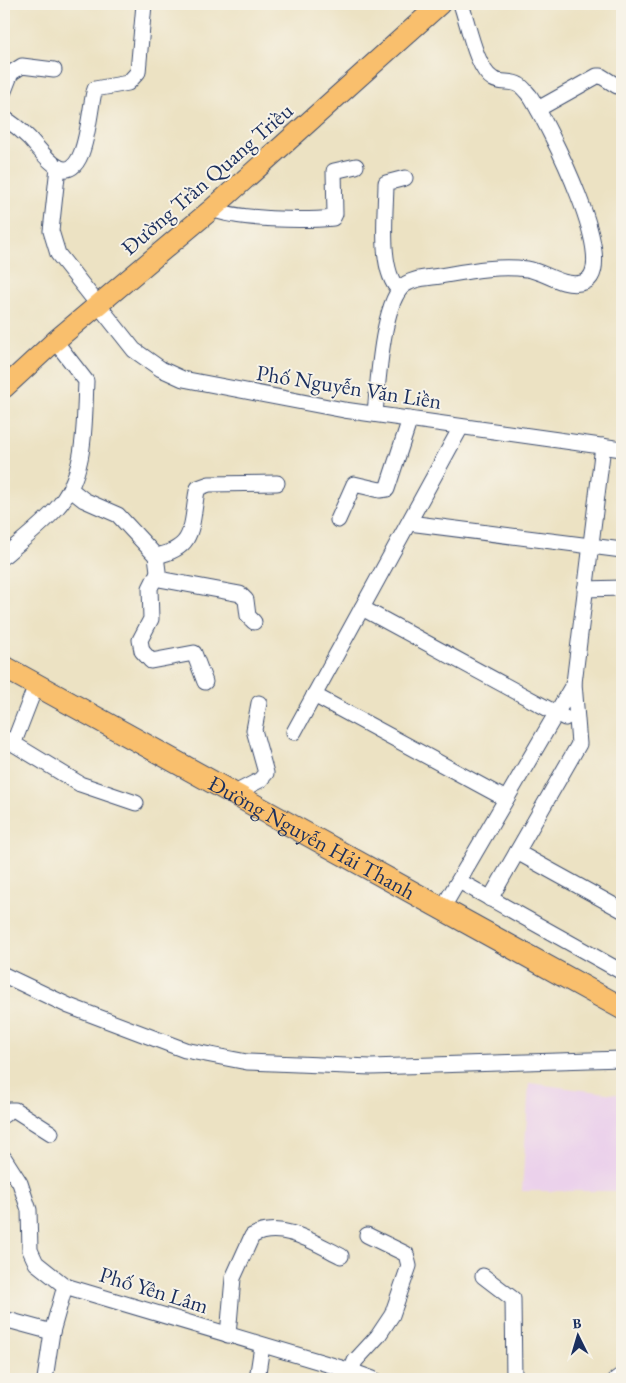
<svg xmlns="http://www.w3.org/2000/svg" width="626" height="1383" viewBox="0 0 626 1383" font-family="'EB Garamond',serif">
<rect width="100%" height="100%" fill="#f7f3e8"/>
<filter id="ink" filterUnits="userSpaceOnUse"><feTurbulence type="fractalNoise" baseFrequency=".02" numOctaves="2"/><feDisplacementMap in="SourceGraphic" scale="10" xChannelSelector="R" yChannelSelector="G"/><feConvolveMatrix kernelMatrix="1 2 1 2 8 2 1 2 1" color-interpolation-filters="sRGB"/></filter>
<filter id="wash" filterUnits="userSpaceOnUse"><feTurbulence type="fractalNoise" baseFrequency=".0096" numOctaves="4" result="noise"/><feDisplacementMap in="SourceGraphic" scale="20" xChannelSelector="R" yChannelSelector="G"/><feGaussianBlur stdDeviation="1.12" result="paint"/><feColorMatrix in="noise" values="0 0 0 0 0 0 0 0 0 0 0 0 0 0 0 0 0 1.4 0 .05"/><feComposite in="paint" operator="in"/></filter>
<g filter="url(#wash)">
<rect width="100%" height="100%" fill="#ece2c3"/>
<polygon fill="#ebd1eb" points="529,1083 622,1095 622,1191 522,1191"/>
</g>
<g filter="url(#ink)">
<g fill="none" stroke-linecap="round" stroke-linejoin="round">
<defs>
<g id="minor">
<polyline points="4,91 11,73 22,66 54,70"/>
<polyline points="538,109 597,76 601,76 617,86"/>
<path d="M4,118C12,123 21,130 28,137C37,146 47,161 58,167C88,183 89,103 95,89L128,83L138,72L144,4"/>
<polyline points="58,167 51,231 58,254 134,350 161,369 183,379 344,410 622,449"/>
<path d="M212,209C237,220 305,221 333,218L335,214L334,171L356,166"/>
<path d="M399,290C378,270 386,211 386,183L405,178"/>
<path d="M375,413C378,384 382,309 401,288C410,278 428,278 440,276C469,271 498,265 527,269C546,272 561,287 581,283C626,274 546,121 530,96C527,93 523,87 519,85C511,80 501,84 493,79C476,69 468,23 461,4"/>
<polyline points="70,489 84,500 118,515 156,556 159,579 240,594 246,600 248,616 254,622"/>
<polyline points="338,520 354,484 380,490 387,489 410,419"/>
<polyline points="409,523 622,550"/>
<path d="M4,556C21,541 41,526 56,509C87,475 84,425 86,381L55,341"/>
<path d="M156,556C189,549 191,535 195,504C196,498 196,493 198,488L209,484L277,483"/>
<polyline points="157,574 150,588 151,619 140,640 142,651 151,661 194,653 205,682"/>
<polyline points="585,589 622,588"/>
<polyline points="362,608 565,718"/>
<polyline points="314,695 506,799"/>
<polyline points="294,732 461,427"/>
<polyline points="4,738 80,784 136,803"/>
<polyline points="14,742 36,685"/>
<polyline points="233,794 260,780 266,773 254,730 259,703"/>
<polyline points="517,852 622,910"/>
<polyline points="459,881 622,972"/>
<polyline points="490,899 579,744 574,683 603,446"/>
<polyline points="442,909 574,683"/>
<polyline points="4,975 69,1006 185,1050 247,1062 371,1067 622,1059"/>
<polyline points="4,1115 9,1110 15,1110 51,1133"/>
<polyline points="4,1158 20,1183 29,1210 30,1250 36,1263 65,1286 351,1371 373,1379"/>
<polyline points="483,1276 513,1299 514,1379"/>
<polyline points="4,1319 52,1332"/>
<path d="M228,1335L233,1278L252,1236C281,1220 315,1243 341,1256"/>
<polyline points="351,1371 355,1361 378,1336 392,1315 409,1266 406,1254 367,1235"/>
<polyline points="45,1379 52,1332 65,1286"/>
<polyline points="257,1379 262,1346"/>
<polyline points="616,1379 622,1375"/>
</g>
<polyline id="major" points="4,388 55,341 212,209 440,4"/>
<g id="highway">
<path id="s1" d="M4,667L622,1008"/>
</g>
</defs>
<use href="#minor" stroke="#3a4a6d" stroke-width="17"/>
<use href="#major" stroke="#3a4a6d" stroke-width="22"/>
<use href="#highway" stroke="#3a4a6d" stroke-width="24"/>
<use href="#minor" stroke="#fff" stroke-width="15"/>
<use href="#major" stroke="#f9bf6d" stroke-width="20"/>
<use href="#highway" stroke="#f9bf6d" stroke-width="22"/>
</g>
</g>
<g text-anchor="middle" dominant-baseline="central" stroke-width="4" stroke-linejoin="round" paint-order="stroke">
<g font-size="22" fill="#1b2f5e" stroke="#f7f3e8">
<text transform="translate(207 179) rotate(-41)">Đường Trần Quang Triều</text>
<text transform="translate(349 387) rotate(9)">Phố Nguyễn Văn Liền</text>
<text stroke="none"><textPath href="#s1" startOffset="352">Đường Nguyễn Hải Thanh</textPath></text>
<text transform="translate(154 1290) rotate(17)">Phố Yên Lâm</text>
</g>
</g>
<rect width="626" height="1383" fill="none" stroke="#f7f3e8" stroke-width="20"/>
<g transform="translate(578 1336) rotate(355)" stroke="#f7f3e8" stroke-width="4" paint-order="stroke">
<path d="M0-4L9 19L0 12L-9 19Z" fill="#1b2f5e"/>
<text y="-8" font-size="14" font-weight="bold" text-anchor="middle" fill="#1b2f5e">B</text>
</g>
</svg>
